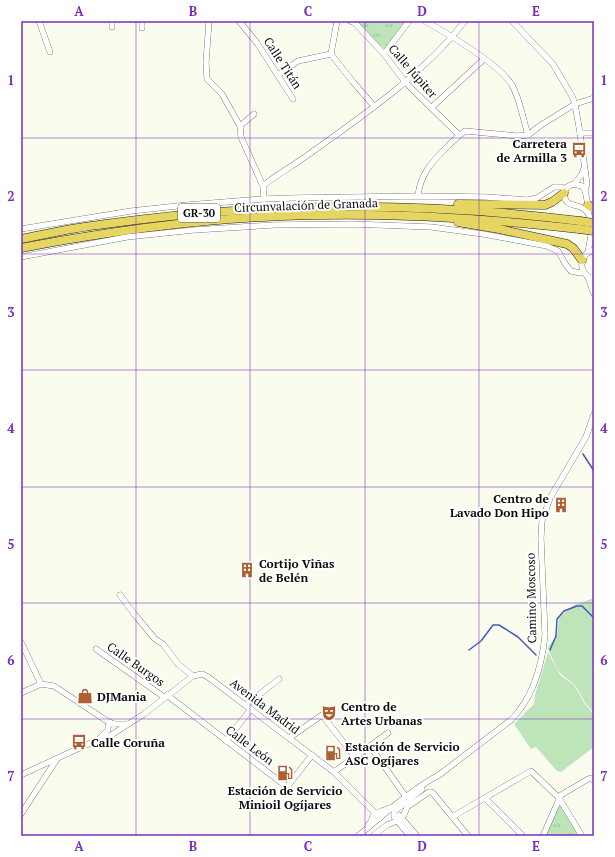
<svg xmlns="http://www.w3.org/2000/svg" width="615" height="857" viewBox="0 0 615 857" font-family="'PT Serif',serif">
<defs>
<pattern id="park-tufts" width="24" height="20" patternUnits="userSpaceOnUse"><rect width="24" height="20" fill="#bee4ba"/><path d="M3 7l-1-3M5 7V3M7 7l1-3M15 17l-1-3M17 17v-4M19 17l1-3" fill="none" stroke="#a2c29f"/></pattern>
</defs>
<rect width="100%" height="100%" fill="#fafded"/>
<g fill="#bee4ba">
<polygon points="594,598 594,713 586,704 575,685 562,675 557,669 548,649 549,645 557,636 559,617 574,605"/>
<polygon points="548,652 560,675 574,685 585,704 594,715 594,747 561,772 557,771 536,747 531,749 514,724 534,704 535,695"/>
</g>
<g fill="url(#park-tufts)">
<polygon points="360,21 406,21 384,49 358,24"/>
<polygon points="561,806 562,807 579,836 546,836 558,807"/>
</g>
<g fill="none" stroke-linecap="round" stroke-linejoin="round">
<g stroke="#445ac0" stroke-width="1.5">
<polyline points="583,454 594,471"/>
<polyline points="469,650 481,641 493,625 499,625 518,637 536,655"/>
<polyline points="550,650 556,636 557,619 564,611 577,606 582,606 594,618"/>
</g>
<defs>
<g id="minor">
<polyline points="39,21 50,52"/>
<polyline points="112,21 112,27"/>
<polyline points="209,21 206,63 207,79 222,94 240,126 241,137 263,186 264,199"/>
<polyline points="239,21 257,43 293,99"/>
<polyline points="350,21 355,23 384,54 405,82 459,135"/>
<path d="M425,21C448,34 498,63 512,85C520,99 523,119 528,135"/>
<polyline points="512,21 553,64 572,96 575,104 580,133 587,184 585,190"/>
<polyline points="142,28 142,21"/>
<polyline points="331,54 353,82 374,106"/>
<polyline points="331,54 337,21"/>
<polyline points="384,54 409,21"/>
<polyline points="278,75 298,61 331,54"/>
<polyline points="431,108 484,59"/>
<polyline points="240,126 254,114"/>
<polyline points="580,133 594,133"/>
<polyline points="575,183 582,174 584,168"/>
<path d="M263,186C276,175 291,167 305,157C362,116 422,76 465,21"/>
<path d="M418,196C420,175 431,163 446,148C452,142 458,136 465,131L517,136L528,135L541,125L575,104L594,98"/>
<polyline points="21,229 131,211 187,205 264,199 291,198 418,196 486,197 528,200 537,198 554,187 561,187 565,189"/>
<path d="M594,250L586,254C578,264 582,276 594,279"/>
<path d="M588,252L591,235L588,205L585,190L582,186L573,184L567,187L564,193C565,211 581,200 589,215"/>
<polyline points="21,257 127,237 194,230 274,225 352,224 431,227 483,234 547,246 558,251 566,265 571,271 580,273 583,272"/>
<polyline points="588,277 594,294"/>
<polyline points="120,595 135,615 155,639 163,644 178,664 193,676"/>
<polyline points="21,642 41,684 54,686 107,721 114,724"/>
<polyline points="96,649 164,697"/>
<polyline points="21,693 41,684"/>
<polyline points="167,695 287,787 312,755"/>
<polyline points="246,705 279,679"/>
<polyline points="289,738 322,715 355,757"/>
<polyline points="99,739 108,730 108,726 111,724 128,724"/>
<polyline points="226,741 251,709"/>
<polyline points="370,746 406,797"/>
<polyline points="334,772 388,733"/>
<polyline points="21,775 88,744 108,737 144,714 193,676 202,674 208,677 334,772 380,818"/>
<polyline points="485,798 523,836"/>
<polyline points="396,810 422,789"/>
<polyline points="394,812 394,817 410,836"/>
<polyline points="21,814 57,759"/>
<polyline points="399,815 417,836"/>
<polyline points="452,817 531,771 559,798 582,836"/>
<path d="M368,825C372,822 371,820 373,816C377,811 384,811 389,808"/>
<path d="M358,836C382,816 412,789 439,775L511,720C533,698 542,665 545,635L541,538L542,521L550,498L586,437L594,414"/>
<polyline points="373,836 387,825 397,821 404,815 407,807 429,792 432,792 468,836"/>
<polyline points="543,836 561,795 588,779 591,778 594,781"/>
</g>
<g id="highway">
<polyline points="458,204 545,205 552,202 564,193"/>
<polyline points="588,205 594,209"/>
<polyline points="458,222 499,229 567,244 573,248 582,260"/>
<path d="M21,239C47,234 72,228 98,225C258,202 419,201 580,221"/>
<path d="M21,248C101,233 182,221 263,217C369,211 474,217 579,229"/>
</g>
</defs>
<use href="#minor" stroke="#3f3f3f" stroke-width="6"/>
<use href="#highway" stroke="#1d1d1d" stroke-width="9"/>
<use href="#minor" stroke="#fff" stroke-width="5.5"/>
<use href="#highway" stroke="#e6d661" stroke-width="8"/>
<defs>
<g id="highway-bridge">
<polyline points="580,221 594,223"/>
<polyline points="579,229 594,231"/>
</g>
</defs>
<use href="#highway-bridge" stroke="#1d1d1d" stroke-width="9" stroke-linecap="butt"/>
<use href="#highway-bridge" stroke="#e6d661" stroke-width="8"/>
</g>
<path fill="none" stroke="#7b2cbf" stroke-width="1" stroke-opacity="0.55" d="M136,21V836M250,21V836M365,21V836M479,21V836M21,138H594M21,254H594M21,370H594M21,487H594M21,603H594M21,719H594"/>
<defs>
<symbol id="bus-bare" viewBox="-9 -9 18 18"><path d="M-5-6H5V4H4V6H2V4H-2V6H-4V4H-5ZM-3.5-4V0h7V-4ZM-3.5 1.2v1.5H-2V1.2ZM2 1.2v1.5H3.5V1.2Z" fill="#ae6031" stroke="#fff" stroke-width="2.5" paint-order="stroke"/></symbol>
<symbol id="building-bare" viewBox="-9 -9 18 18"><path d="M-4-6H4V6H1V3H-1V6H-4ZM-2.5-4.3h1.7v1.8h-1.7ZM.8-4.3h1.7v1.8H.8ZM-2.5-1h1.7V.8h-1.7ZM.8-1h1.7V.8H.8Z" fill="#ae6031" stroke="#fff" stroke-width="2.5" paint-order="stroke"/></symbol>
<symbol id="shop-bare" viewBox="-9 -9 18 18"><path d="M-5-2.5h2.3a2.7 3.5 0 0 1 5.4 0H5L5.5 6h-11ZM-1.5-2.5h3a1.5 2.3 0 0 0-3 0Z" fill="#ae6031" stroke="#fff" stroke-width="2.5" paint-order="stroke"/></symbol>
<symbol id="theatre-bare" viewBox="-9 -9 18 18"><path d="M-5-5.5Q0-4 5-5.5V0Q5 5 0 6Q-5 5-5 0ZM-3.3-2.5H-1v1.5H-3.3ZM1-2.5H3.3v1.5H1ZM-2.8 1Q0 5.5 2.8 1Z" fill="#ae6031" stroke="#fff" stroke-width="2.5" paint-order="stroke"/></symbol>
<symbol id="fuel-bare" viewBox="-9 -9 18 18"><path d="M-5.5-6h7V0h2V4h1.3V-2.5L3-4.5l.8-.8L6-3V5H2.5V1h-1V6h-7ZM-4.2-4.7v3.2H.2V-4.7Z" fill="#ae6031" stroke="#fff" stroke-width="2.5" paint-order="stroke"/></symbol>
</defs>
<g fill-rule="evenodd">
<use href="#bus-bare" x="568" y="139" width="22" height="22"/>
<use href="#building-bare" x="550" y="494" width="22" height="22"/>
<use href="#building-bare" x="236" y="559" width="22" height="22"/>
<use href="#shop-bare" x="74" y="685" width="22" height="22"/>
<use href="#theatre-bare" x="318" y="702" width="22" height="22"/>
<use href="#bus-bare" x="68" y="731" width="22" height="22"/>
<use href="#fuel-bare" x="322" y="742" width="22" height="22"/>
<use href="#fuel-bare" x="274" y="762" width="22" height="22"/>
</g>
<g text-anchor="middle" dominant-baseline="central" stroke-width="4" stroke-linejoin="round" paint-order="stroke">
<rect fill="#fff" stroke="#555" stroke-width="1" x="178" y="204" width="42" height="18" rx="3"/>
<g font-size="11" font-weight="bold" fill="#0c0c0c">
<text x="199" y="213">GR-30</text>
</g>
<g font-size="12" fill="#0c0c0c" stroke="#fff">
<text transform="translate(283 63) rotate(57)">Calle Titán</text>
<text transform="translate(413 71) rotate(49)">Calle Júpiter</text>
<text transform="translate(306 205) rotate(-2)">Circunvalación de Granada</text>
<text transform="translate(531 598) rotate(-91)">Camino Moscoso</text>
<text transform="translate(136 664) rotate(35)">Calle Burgos</text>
<text transform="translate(265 706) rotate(37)">Avenida Madrid</text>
<text transform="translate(250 745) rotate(37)">Calle León</text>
</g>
<g font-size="12" font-weight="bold" fill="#0c0c0c" stroke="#fff" text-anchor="start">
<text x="567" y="143" text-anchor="end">Carretera<tspan x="567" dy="14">de Armilla 3</tspan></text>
<text x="549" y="498" text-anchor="end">Centro de<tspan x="549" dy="14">Lavado Don Hipo</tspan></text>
<text x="259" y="563">Cortijo Viñas<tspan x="259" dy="14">de Belén</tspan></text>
<text x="97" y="696">DJMania</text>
<text x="341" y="706">Centro de<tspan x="341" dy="14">Artes Urbanas</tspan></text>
<text x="91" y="742">Calle Coruña</text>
<text x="345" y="746">Estación de Servicio<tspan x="345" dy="14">ASC Ogíjares</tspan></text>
<text x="285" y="790" text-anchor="middle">Estación de Servicio<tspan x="285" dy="14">Minioil Ogíjares</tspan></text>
</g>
</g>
<rect width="615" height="857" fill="none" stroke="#ffffff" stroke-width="44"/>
<rect x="22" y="22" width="571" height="813" fill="none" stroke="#7b2cbf" stroke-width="1.5"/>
<g font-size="13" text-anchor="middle" font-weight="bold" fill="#7b2cbf">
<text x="79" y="16">A</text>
<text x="193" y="16">B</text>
<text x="308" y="16">C</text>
<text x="422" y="16">D</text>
<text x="536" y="16">E</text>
<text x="11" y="85">1</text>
<text x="604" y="85">1</text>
<text x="11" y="201">2</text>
<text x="604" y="201">2</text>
<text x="11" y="317">3</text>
<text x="604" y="317">3</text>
<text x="11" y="433">4</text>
<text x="604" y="433">4</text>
<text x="11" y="549">5</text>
<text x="604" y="549">5</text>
<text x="11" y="665">6</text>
<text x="604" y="665">6</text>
<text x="11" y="781">7</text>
<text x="604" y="781">7</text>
<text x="79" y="851">A</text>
<text x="193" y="851">B</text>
<text x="308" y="851">C</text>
<text x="422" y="851">D</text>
<text x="536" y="851">E</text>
</g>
</svg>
